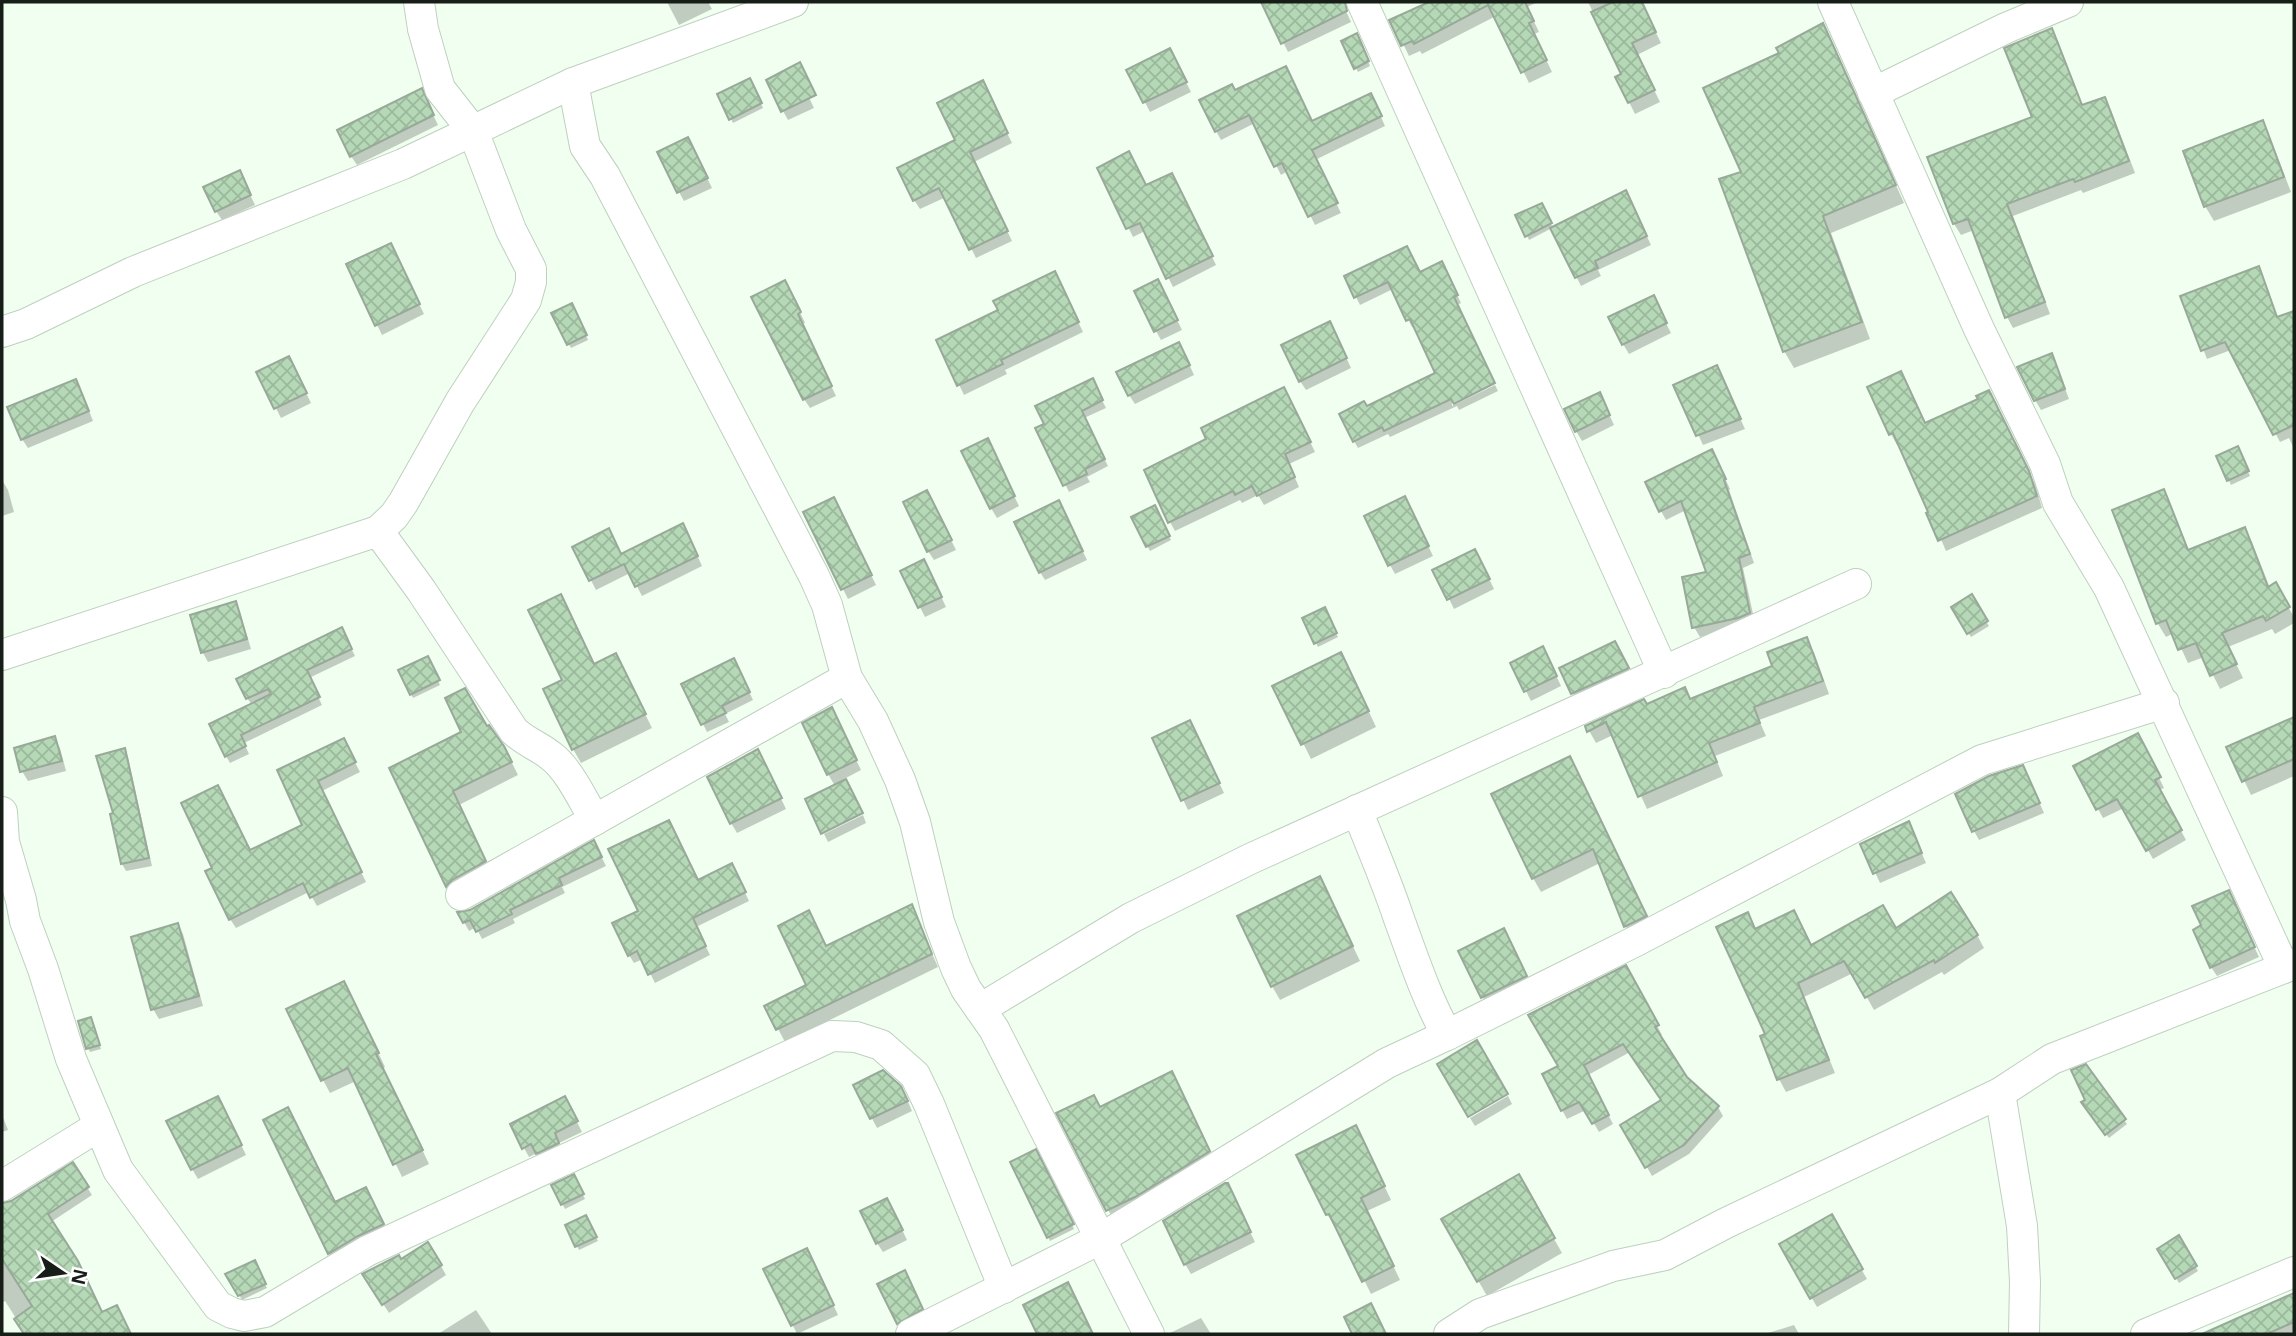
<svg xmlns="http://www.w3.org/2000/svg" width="2296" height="1336" viewBox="0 0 2296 1336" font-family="'Open Sans',sans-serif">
<defs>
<pattern id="building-cross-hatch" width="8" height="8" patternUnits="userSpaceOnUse" patternTransform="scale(1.75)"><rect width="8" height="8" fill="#b5d8b6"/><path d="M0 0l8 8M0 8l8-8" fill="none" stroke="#9bb99c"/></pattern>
</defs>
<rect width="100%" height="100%" fill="#f0fff0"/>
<g fill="#0003">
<polygon points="667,2 708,2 712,9 679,25"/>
<polygon points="1263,2 1342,2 1351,22 1288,52"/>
<polygon points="1433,2 1538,2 1527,7 1539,32 1534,34 1552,72 1529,83 1496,16 1422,54 1420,51 1409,56 1392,21"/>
<polygon points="1588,2 1641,2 1661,43 1637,55 1660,102 1635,114 1617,78 1624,75"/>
<polygon points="1823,26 1832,42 1904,203 1831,233 1870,339 1794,368 1784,351 1743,172 1781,54"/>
<polygon points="2051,30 2058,41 2083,107 2104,99 2111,110 2135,173 2083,193 2081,190 2013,216 2050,314 2013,328 2007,317 1974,230 1961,235 1954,224 1929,158 2034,118"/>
<polygon points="1358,39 1370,66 1358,72 1343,42"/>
<polygon points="1175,60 1191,92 1150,112 1129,71"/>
<polygon points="799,77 814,108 788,120 783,111"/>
<polygon points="750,80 763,108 733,123 719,95"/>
<polygon points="987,92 1012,143 974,162 1012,241 976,258 946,197 920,209 914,200 958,141"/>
<polygon points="1235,92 1312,123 1375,104 1385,126 1315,160 1341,213 1315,225 1288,171 1281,175 1255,123 1221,140 1216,131"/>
<polygon points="426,100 438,125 357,165 351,156"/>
<polygon points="2262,123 2270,137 2291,192 2214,221 2205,206"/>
<polygon points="693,149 712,188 684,201 679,192"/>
<polygon points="1099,168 1146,187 1177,184 1216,265 1173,287 1145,231 1133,237"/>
<polygon points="244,182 255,205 222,220 216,211"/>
<polygon points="1630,201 1651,245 1598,270 1601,276 1581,286 1552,228 1529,240 1518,216 1541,205 1553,228"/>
<polygon points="395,255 424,314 382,335 348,265"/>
<polygon points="2258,268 2278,319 2294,312 2294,449 2289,438 2280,442 2231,350 2207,359 2183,297"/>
<polygon points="1445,270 1461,303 1457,305 1494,382 1452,402 1452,406 1495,385 1498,391 1459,410 1457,406 1390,437 1388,434 1358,448 1354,441 1366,408 1437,374 1415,326 1412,327 1393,289 1360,305 1346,277 1420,274"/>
<polygon points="1059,282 1083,332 1005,370 1007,374 964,395 938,341"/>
<polygon points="790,291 805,323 802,324 836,396 810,408 804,399"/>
<polygon points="1163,291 1182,330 1161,340 1156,331"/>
<polygon points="1658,307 1671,333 1629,354 1623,344"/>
<polygon points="574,309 588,340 571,348 553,314"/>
<polygon points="1335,333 1351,368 1306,390 1300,381"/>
<polygon points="1184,353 1194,375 1135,404 1129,395"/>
<polygon points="2056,365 2069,399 2041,410 2035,400"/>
<polygon points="294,368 311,403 281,418 258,373"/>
<polygon points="1721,377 1745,429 1703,445 1676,386"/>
<polygon points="1096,388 1106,408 1084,418 1108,466 1087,477 1090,482 1069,492 1038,429"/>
<polygon points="1869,388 1925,425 1995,403 2035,484 2042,508 1946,551 1900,444 1897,445 1891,434"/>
<polygon points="81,390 93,421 28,448 22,439"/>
<polygon points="1289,398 1315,452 1289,464 1299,487 1264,505 1258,495 1242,503 1240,500 1175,531 1170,522 1208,440"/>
<polygon points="1604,403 1614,425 1582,441 1576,431"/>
<polygon points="992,450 1019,506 997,518 991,508"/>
<polygon points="2239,452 2250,476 2231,485 2218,457"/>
<polygon points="1717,461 1730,489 1729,490 1754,563 1743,568 1755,623 1744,627 1700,637 1694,627 1708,573 1686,510 1666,520 1661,511"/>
<polygon points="2,480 8,490 14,512 2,516"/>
<polygon points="2163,491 2171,505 2189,551 2244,529 2252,542 2270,588 2275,585 2294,617 2294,623 2275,634 2272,629 2228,647 2243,678 2220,689 2204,657 2188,663 2174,633 2166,637 2158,624 2114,511"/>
<polygon points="932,501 956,550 934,560 928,551"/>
<polygon points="1154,507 1171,540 1150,551 1133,518"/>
<polygon points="1410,508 1433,556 1395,574 1390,565"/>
<polygon points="839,509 876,585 848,599 805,513"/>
<polygon points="1063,510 1087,560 1045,580 1040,572"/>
<polygon points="688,535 702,566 642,596 630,573 596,590 574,547 621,556"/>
<polygon points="1480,560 1494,589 1454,609 1435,570"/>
<polygon points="929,571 946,607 925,617 902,572"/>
<polygon points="1971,597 1989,626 1971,637 1953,608"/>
<polygon points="235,603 240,612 251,649 208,662 203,653 192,616"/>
<polygon points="1324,609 1338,637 1318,647 1304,619"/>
<polygon points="345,636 355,656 309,678 322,705 244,743 249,754 230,763 226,756 252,705 247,698"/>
<polygon points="1807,640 1814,652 1829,694 1759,720 1766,736 1715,756 1723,776 1647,809 1613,735 1596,743 1587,727 1646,706 1691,700 1774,667"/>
<polygon points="1620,651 1632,677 1577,702 1561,669"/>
<polygon points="427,658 440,685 413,698 400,671"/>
<polygon points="1548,658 1561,686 1531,701 1512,664"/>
<polygon points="594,666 623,669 652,728 581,763 573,749"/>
<polygon points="738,668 753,700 725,714 729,722 707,732 683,684"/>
<polygon points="1349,669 1376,727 1311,759 1275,687"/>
<polygon points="836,718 861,770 844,779 851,791 835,786 828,774"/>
<polygon points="2294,719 2294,776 2251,795 2229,748"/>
<polygon points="1195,732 1224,793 1188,810 1154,739"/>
<polygon points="54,738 60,748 66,771 28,781 22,771 16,749"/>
<polygon points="2143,745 2164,788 2159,790 2186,840 2153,859 2124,808 2103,818 2075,767"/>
<polygon points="348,749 360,772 322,791 366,882 317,906 309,892 236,928 230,919 214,869 305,825 279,771"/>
<polygon points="124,750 128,757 152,866 126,871 122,864 115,814"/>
<polygon points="511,761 518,775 459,805 492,874 454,899 391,769"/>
<polygon points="763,761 786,809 737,833 731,823"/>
<polygon points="1577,772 1653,930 1633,940 1626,927 1600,863 1541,892 1533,878"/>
<polygon points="2028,777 2044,813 1979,840 1974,831"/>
<polygon points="863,815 866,823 828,842 824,834"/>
<polygon points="1913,833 1926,863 1880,883 1862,844"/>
<polygon points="598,850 606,866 562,887 565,893 513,919 515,923 482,939 476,927 469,931 464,922 460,913 470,912"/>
<polygon points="736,874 749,901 696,927 710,955 655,983 643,959 634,963 629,955 698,882"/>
<polygon points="1327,892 1360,961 1280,1000 1272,986"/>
<polygon points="2233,901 2259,957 2217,976 2211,967 2204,926"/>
<polygon points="911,906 938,967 785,1042 766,1006 808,986 827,948"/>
<polygon points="1747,915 1756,930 1811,947 1895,931 1977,935 1984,948 1944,975 1942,972 1874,1010 1853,973 1804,997 1835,1073 1786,1092 1779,1079 1768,1035"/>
<polygon points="178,925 183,934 203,1006 159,1019 153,1009"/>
<polygon points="1509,940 1531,986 1488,1007 1460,952"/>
<polygon points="1626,968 1662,1035 1659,1037 1686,1078 1718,1107 1723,1116 1689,1154 1652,1176 1623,1125 1663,1101 1630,1052 1588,1075 1613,1124 1599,1132 1586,1110 1567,1119 1562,1110 1560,1067"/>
<polygon points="351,996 385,1067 383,1068 429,1164 402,1177 356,1081 330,1093 323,1080"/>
<polygon points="91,1019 101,1049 90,1052 88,1048"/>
<polygon points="855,1086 906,1097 912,1111 877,1128"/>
<polygon points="1178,1086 1216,1164 1115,1223 1059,1114 1100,1109"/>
<polygon points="1508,1096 1512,1104 1475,1126 1470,1118"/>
<polygon points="2086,1107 2124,1120 2127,1124 2109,1138"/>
<polygon points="223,1108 246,1155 198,1179 192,1169"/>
<polygon points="570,1108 582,1132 559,1143 563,1153 543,1162 537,1153 529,1157 524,1148"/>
<polygon points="2,1115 8,1130 2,1132"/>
<polygon points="265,1121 335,1204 371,1199 388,1234 334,1263"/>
<polygon points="1363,1141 1391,1200 1367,1211 1400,1280 1371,1294 1337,1226 1335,1227 1327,1214"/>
<polygon points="1035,1152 1074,1229 1050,1241 1013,1163"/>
<polygon points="73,1165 92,1195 51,1222 102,1314 121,1316 130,1334 93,1334 87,1323 70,1334 26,1334 5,1301 2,1303 2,1205 12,1202"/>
<polygon points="574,1177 585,1199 565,1209 553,1186"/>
<polygon points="1519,1177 1562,1253 1487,1296 1443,1219"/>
<polygon points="1232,1195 1255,1242 1191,1274 1185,1264"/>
<polygon points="892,1209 907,1240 883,1252 877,1243"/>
<polygon points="1831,1216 1867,1279 1817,1307 1781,1245"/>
<polygon points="586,1217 598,1241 579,1250 567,1226"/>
<polygon points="2178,1238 2198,1271 2179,1283 2159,1250"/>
<polygon points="812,1259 838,1315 797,1334 766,1270"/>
<polygon points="401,1261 441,1266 446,1275 389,1313 370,1284"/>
<polygon points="254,1262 267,1288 242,1300 228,1275"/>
<polygon points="909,1282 927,1319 904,1332 898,1323"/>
<polygon points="2294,1295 2293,1334 2204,1334 2211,1332"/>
<polygon points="476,1310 492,1334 438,1334"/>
<polygon points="1201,1318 1211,1334 1168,1334"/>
<polygon points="1794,1325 1799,1334 1765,1334"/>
</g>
<g fill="url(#building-cross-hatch)" stroke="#98a999" stroke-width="2">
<polygon points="1261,2 1345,2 1347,11 1281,44"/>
<polygon points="1429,2 1525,2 1534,21 1529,23 1547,60 1521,73 1488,5 1414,44 1412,41 1401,46 1389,20"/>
<polygon points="1613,2 1642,2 1656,32 1632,43 1655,90 1628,103 1615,77 1621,74 1591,12"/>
<polygon points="1823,23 1896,185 1823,216 1862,322 1783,352 1719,179 1741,172 1703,88 1779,53 1776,48"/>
<polygon points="2052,28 2082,105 2105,97 2129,161 2075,182 2073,179 2007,204 2045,302 2005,318 1968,219 1953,224 1927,157 2032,117 2004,48"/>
<polygon points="1357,33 1369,61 1354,69 1341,41"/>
<polygon points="1170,48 1187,82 1143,103 1126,70"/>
<polygon points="800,62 816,95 781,112 766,80"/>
<polygon points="1286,66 1312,121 1371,93 1382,116 1312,150 1338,203 1308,217 1282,163 1274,167 1249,115 1215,132 1199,100 1232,84 1235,90"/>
<polygon points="750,78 762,103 729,120 717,94"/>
<polygon points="983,80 1008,133 970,152 1008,231 969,250 939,188 913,201 897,168 955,140 937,103"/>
<polygon points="422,88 434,115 350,157 337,130"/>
<polygon points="2263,120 2284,177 2204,207 2183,151"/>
<polygon points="688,137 708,178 677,193 657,152"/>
<polygon points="1129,151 1146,185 1172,173 1213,256 1166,279 1140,223 1126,229 1097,168"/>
<polygon points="240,170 251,195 215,212 203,187"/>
<polygon points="1626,190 1647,236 1595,261 1598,268 1575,278 1550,228"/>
<polygon points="1542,203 1552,223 1525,237 1515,215"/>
<polygon points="391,243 420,304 375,326 346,264"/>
<polygon points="1407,246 1420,272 1442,261 1458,295 1454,297 1495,383 1454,404 1451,399 1384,431 1382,427 1353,442 1339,414 1364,401 1367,406 1435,373 1410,319 1406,321 1388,282 1354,298 1344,276"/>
<polygon points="2259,266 2277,317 2294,311 2294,425 2273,435 2225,342 2201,351 2180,296"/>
<polygon points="1055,271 1079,322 1001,360 1003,364 957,386 936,340 998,310 993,301"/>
<polygon points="1158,279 1178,320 1154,332 1134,291"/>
<polygon points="785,280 801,312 798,314 832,386 803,400 751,297"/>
<polygon points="1654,295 1667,323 1622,345 1608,317"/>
<polygon points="572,303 587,335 567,345 551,313"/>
<polygon points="1330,321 1347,358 1299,382 1281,345"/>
<polygon points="1179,342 1190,365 1128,396 1116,372"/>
<polygon points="2052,353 2065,389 2034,401 2017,367"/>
<polygon points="289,356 307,393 274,409 256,372"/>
<polygon points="1717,365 1741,419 1696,436 1673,385"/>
<polygon points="1901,371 1925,423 1978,399 1976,396 1989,390 2029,471 2037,496 1938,541 1926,513 1928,512 1893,433 1889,435 1867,387"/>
<polygon points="1093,378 1103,400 1082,411 1105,459 1085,469 1087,474 1063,486 1035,428 1044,424 1035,406"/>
<polygon points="76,379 89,411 21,440 7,407"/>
<polygon points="1284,387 1311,442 1285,454 1295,477 1257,496 1252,486 1235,495 1233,491 1168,523 1144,470 1206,439 1201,428"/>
<polygon points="1600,392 1610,415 1575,432 1564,409"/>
<polygon points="988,438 1015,496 990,509 961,451"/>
<polygon points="2238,446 2249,471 2227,481 2216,456"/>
<polygon points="1712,449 1726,479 1724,480 1750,554 1739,558 1750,613 1738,618 1692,628 1682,577 1706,572 1681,501 1659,512 1645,482"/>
<polygon points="2164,489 2188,550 2245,527 2268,587 2276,582 2290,607 2266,621 2263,616 2222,633 2237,664 2210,676 2196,643 2178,650 2166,620 2156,624 2112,510"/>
<polygon points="927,490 952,540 927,552 903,502"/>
<polygon points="1405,496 1429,546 1388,566 1364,516"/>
<polygon points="834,497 872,575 841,590 803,512"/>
<polygon points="1059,500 1083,551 1039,573 1014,522"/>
<polygon points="1155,505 1170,536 1146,547 1131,517"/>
<polygon points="683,523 698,556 635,587 624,564 589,581 572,547 609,528 621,554"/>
<polygon points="1475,549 1490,579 1447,600 1432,570"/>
<polygon points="924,559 942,597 918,608 900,571"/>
<polygon points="561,594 594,664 616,653 646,714 572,750 543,689 562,680 528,610"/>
<polygon points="1972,594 1988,621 1967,634 1951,607"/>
<polygon points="236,601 247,639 201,653 190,615"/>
<polygon points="1325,607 1337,633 1314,644 1302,618"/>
<polygon points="342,627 352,649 307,670 320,697 241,735 246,746 225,757 209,724 271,694 268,689 246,699 236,679"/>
<polygon points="1807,637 1823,681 1754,707 1760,723 1709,743 1717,762 1638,797 1606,722 1587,732 1585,726 1644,699 1647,704 1685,687 1690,699 1772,666 1767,652"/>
<polygon points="1615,641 1629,668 1571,694 1559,668"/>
<polygon points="1543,646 1557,676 1524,692 1510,663"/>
<polygon points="1341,652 1369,711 1301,745 1272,686"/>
<polygon points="428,656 440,680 410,695 398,670"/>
<polygon points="734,658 750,692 722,706 726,713 701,725 681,684"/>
<polygon points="465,688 487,726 489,725 504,746 512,762 453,791 486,861 452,880 446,887 389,768 461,732 445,698"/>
<polygon points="832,707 857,760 827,775 802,723"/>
<polygon points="2294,717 2294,759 2242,782 2226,747"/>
<polygon points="1190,720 1220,783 1181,801 1152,738"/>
<polygon points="2138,733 2161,777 2155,780 2182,830 2146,851 2117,799 2096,810 2073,766"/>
<polygon points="55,736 62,761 20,772 14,748"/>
<polygon points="344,738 356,762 318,781 362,872 310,898 303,883 229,920 205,871 212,868 181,803 218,785 250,850 302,825 277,770"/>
<polygon points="125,748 149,858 121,864 110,814 113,813 96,756"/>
<polygon points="758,749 782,798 730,824 707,777"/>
<polygon points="1570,756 1647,916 1624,927 1593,849 1532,879 1491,794"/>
<polygon points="2023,765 2040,803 1972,832 1955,794 1989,776"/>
<polygon points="846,779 863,813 821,834 805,799"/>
<polygon points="669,820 698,880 732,863 746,892 693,918 706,946 648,975 637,951 628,956 612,923 638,911 608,849"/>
<polygon points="1909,821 1922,853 1873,874 1860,844"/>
<polygon points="594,840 602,857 559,878 562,885 510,910 512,914 476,932 470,920 463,923 457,912 470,910"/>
<polygon points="1320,876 1353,946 1271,987 1237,916"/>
<polygon points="2229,890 2255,947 2210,968 2193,930 2201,925 2192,906"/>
<polygon points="1951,892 1978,935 1935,963 1934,960 1865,998 1844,961 1798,983 1829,1060 1777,1080 1760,1036 1765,1034 1716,927 1748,912 1755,929 1794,910 1811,945 1883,905 1896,928"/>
<polygon points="912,904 932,954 776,1030 764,1006 806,985 778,926 809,910 826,946"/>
<polygon points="178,923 199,996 151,1010 131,937"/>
<polygon points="1504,928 1527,976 1481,998 1458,951"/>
<polygon points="1626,965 1659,1025 1655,1027 1687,1077 1719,1106 1684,1145 1645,1168 1620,1125 1661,1100 1623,1044 1584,1065 1609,1115 1592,1124 1579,1102 1561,1111 1542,1074 1558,1066 1528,1015"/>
<polygon points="344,981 379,1053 376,1054 423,1150 393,1165 348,1068 321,1081 286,1009"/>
<polygon points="91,1017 100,1045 86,1049 78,1021"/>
<polygon points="1477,1040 1508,1094 1468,1117 1437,1064"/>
<polygon points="2086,1064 2126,1119 2105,1135 2081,1102 2085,1100 2071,1070"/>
<polygon points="883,1070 901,1086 908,1101 870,1119 853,1085"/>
<polygon points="1172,1071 1210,1151 1135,1197 1106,1211 1056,1113 1094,1095 1100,1107"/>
<polygon points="218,1096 242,1145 191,1170 166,1121"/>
<polygon points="565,1096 578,1121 555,1133 559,1143 536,1154 531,1144 522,1149 510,1124"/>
<polygon points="288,1107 335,1202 366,1187 384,1224 358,1236 328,1254 263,1120"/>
<polygon points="1356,1125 1385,1186 1361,1198 1394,1266 1362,1282 1329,1214 1326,1215 1296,1155"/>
<polygon points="1036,1149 1074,1224 1047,1238 1010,1162"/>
<polygon points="73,1162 89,1187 48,1214 78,1261 102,1312 117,1305 131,1334 24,1334 14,1319 32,1306 2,1259 2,1203 11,1201"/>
<polygon points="574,1174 584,1194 561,1205 551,1185"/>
<polygon points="1519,1174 1555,1238 1477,1282 1441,1219"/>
<polygon points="1225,1183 1228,1183 1251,1232 1184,1265 1163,1221"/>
<polygon points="887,1198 903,1230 876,1244 860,1211"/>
<polygon points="1832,1214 1863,1269 1810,1299 1779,1244"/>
<polygon points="586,1215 597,1237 575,1247 565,1225"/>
<polygon points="2179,1235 2197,1266 2175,1279 2157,1249"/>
<polygon points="428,1242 442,1265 382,1305 362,1274 399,1255 401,1259"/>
<polygon points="807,1248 834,1305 791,1326 763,1269"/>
<polygon points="255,1260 266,1284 238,1296 225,1274"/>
<polygon points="905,1270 923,1309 897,1324 877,1284"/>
<polygon points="1068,1282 1093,1334 1037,1334 1023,1305"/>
<polygon points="2294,1293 2294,1322 2267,1334 2202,1334"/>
<polygon points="1371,1303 1386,1334 1352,1334 1344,1317"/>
</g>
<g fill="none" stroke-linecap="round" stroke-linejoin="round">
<defs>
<g id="minor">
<polyline points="1362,2 1664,673"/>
<polyline points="1833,2 1979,329 2045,464 2058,503 2109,588 2284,968"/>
<polyline points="573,83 585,146 605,176 814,576 827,605 847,678 873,721 900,780 915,822 939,922 956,968 966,989 994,1029 1149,1334"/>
<polyline points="1873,93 2006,28 2068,2"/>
<polyline points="2,332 26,324 133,272 403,164 573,83 793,2"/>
<path d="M378,531L421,590L514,731C527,743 539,746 551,756C569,769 583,801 595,820"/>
<polyline points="2,655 378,531 394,516 403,503 460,402 526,300 531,282 531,269 511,230 473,131 440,89 423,29 419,2"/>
<path d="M1357,810C1371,846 1386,880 1398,916C1413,957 1426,997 1447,1035"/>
<polyline points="2,812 4,842 21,900 25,921 43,969 71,1059 118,1170 218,1306 232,1313 244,1316 265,1312 367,1251 832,1036 856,1037 881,1045 915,1075 929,1104 1004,1288"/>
<polyline points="461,895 847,678"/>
<polyline points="980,1009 1131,918 1250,859 1856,584"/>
<polyline points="2000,1093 2022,1226 2025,1282 2024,1334"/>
<polyline points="2,1186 99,1126"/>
<polyline points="911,1334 1100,1239 1387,1063 1447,1035 1636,941 1982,760 2164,703"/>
<polyline points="1449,1334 1480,1314 1613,1266 1665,1255 1726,1223 2000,1093 2052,1059 2294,964"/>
<polyline points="2146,1334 2294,1272"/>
</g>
</defs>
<use href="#minor" stroke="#bfd0bf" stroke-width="32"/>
<use href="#minor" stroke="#fff" stroke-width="30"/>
</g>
<rect width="2296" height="1336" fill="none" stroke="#171d17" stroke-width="7"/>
<g transform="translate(63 1273) rotate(103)" stroke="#ffffff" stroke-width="5" paint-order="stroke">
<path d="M0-5L12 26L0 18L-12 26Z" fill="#171d17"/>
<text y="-10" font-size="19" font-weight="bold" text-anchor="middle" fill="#171d17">N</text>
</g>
</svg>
